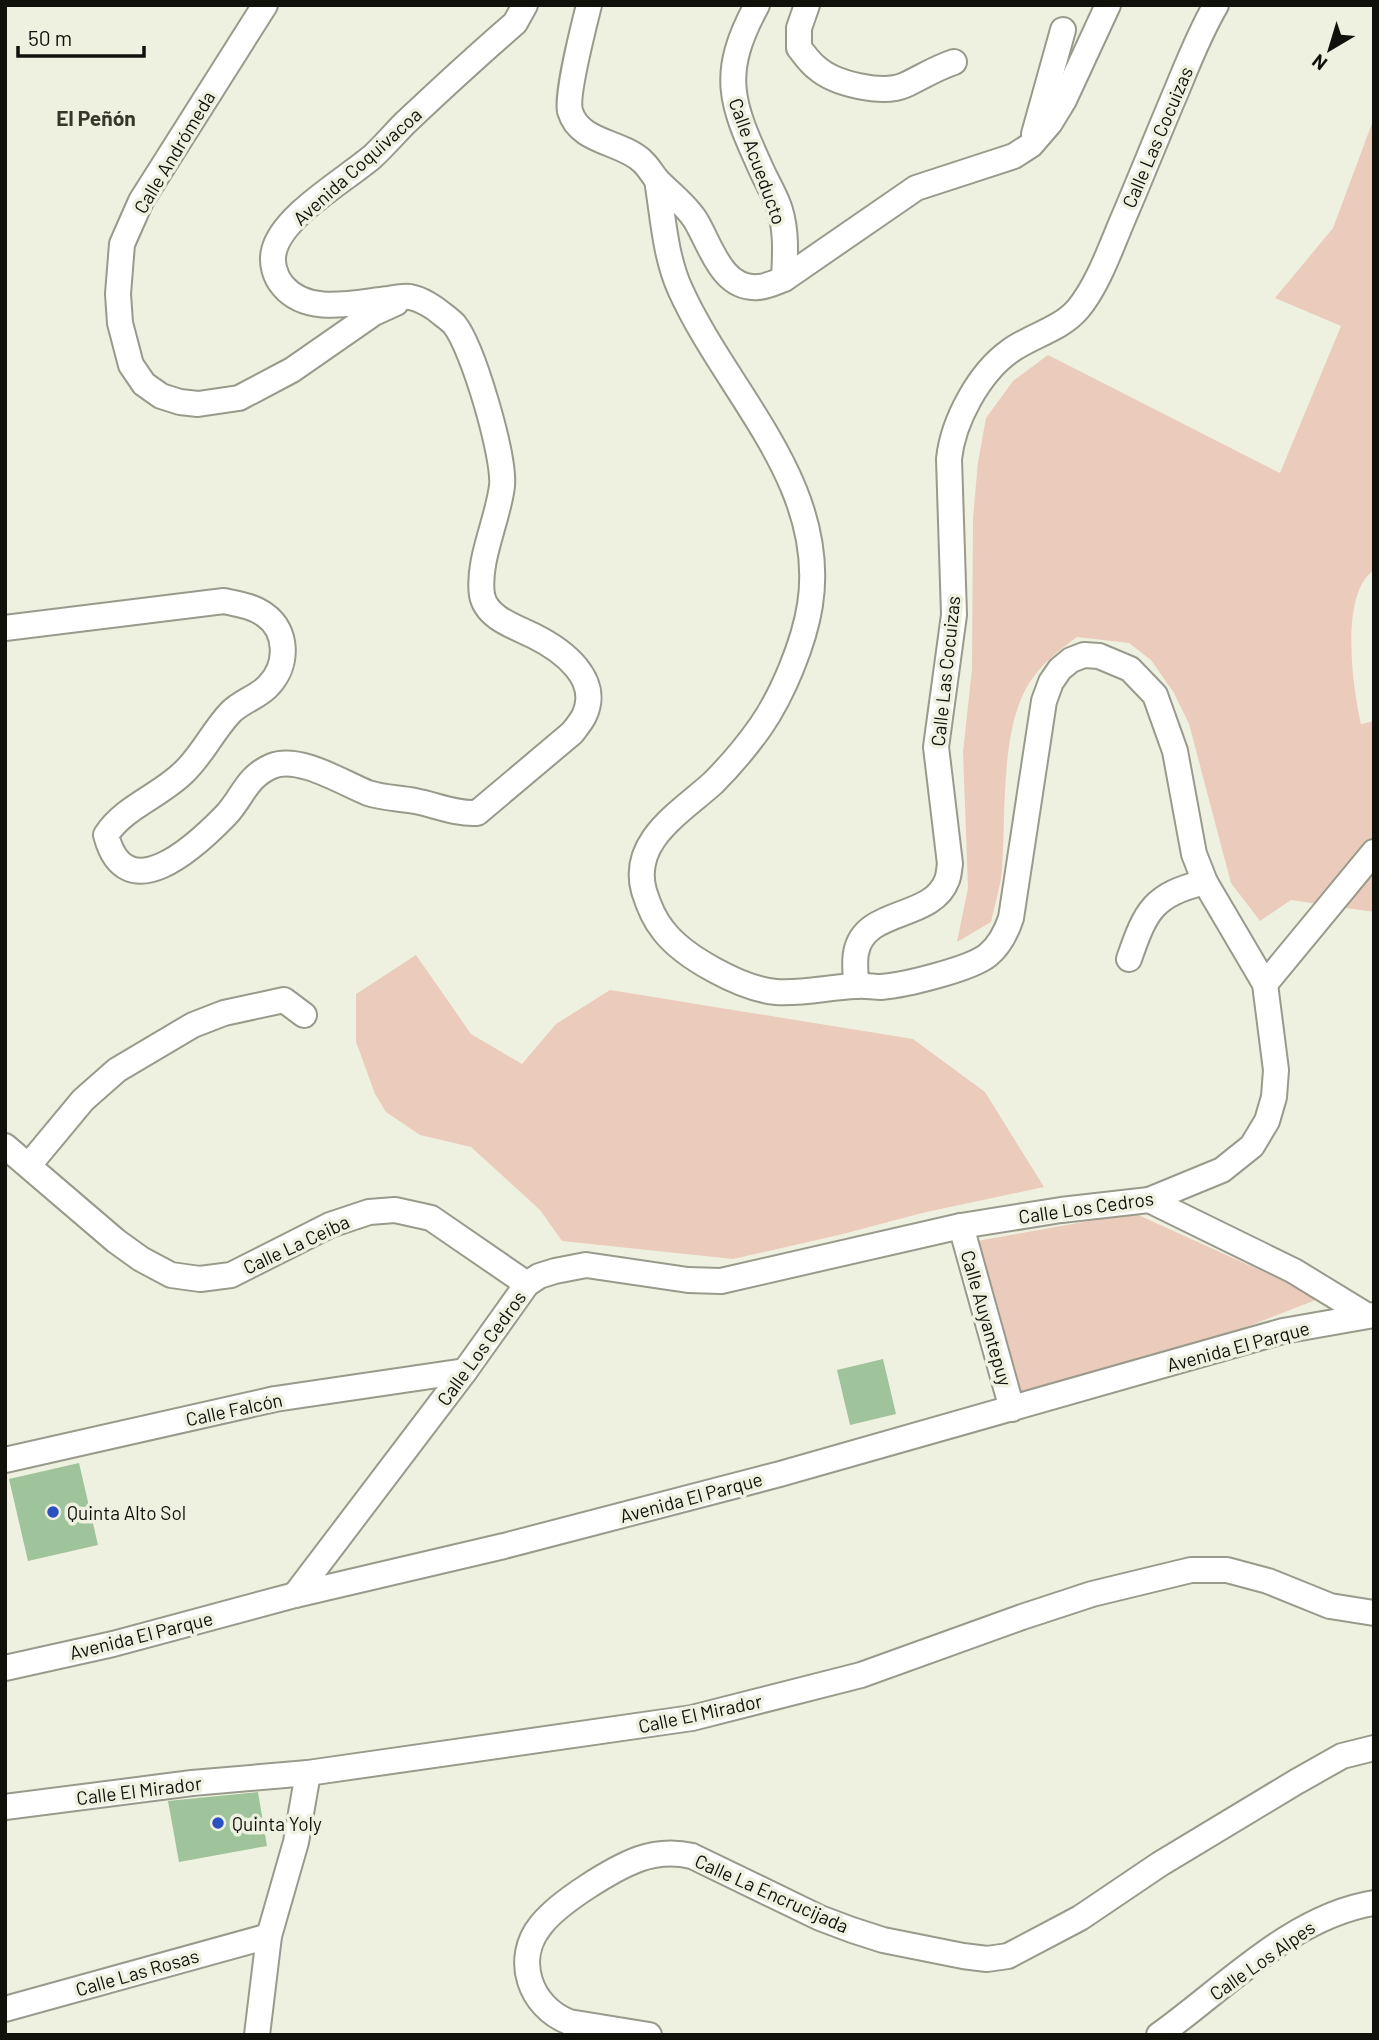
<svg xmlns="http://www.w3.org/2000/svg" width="1379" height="2040" viewBox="0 0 1379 2040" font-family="Barlow,sans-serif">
<rect width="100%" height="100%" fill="#eff1e0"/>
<g fill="#ebcbbb">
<path d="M1374,118V570C1339,594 1353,688 1361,724L1374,721V912L1291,900L1260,921L1231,883L1189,724L1174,693L1151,660L1129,643L1077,637C1058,651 1041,664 1028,685C1000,732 1006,816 1002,870C1000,887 995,905 991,922L957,942L968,888L963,752L972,669L973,518L978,462L986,418L1013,381L1048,355L1280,473L1341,326L1275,298L1333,228Z"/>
<polygon points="416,955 471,1034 522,1064 556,1024 610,990 913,1039 985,1092 1044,1187 922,1213 843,1234 733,1259 562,1241 540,1210 471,1147 420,1135 386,1112 375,1094 356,1042 356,994"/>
<polygon points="1134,1213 1321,1298 1195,1347 1021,1392 977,1241"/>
</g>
<g fill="#9fc39a">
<polygon points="883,1359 896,1414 850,1425 837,1370"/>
<polygon points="79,1463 98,1545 28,1561 9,1479"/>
<polygon points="258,1792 267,1846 179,1862 168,1801"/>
</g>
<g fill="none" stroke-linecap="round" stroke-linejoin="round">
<defs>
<g id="minor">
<polyline points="265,5 141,201 122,244 118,294 120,323 131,365 144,384 161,396 180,402 198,404 239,398 292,370 374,313 396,303"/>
<path d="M589,5C584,25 566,95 570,111C579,143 621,141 642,161C649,167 653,176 659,182C671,194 687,206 696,221C711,246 722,290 758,287C766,287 776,282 784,279L916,188L1014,156L1031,145L1050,123L1064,100L1108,5"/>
<path d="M757,5C719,75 731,103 762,171C768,184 776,197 780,210C787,233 785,257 784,279"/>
<path d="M807,5L799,28V48C805,55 810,63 817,68C835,84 883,95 905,85C922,77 936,68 954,62"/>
<polyline points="1034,134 1063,30"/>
<path d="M5,628L224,601C238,604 253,606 265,615C288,631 288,665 269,685C259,697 241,701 230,713C213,731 202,755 184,772C160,796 124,807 106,835C126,911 195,847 226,815C243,797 246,777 272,766C299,755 343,783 368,793C383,798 399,798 415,801C436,805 455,814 477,813L572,733C576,728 581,722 584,716C602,679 562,650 534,636C516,627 486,618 482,595C477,561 498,520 502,486C505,457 473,347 454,324C451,321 446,317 442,314C434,307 421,299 410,297C403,296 395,298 389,299C356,302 308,316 283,286C275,277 271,263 274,251C282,216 345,180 372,157C384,146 394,134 405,123C441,89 478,55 515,23L525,5"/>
<path d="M1129,959C1146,910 1153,895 1205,882"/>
<polyline points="1265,984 1374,852"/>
<path d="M856,986C856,975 854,963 856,953C864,907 932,921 947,880C949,875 949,869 950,864L936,747L954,615L949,459C953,421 979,373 1010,351C1032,335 1060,330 1078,309C1098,285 1111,247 1123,219C1141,177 1158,134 1176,92C1188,63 1200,32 1216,5"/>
<polyline points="5,1146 116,1241 141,1259 171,1275 200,1279 231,1275 330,1225 369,1212 395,1210 431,1218 527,1284"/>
<polyline points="29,1165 83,1100 117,1070 193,1025 224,1013 284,1000 304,1015"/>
<polyline points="1149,1200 1294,1271 1366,1315"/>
<polyline points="961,1226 1012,1409"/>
<polyline points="5,1460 275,1399 465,1371"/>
<path d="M295,1595L465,1371L527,1284L539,1276L555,1271L586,1265L688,1280L721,1281L961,1226L1061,1210L1149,1200L1222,1170L1252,1146L1267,1121L1274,1097L1276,1070L1265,984L1205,882L1194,854L1175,751L1155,695L1130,669L1099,656L1084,655L1071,660L1060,669L1051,682L1044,701L1011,918C1006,933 1000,945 988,955C971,969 905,985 881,987C873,987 865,985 856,986C829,987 803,994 776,992C742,989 683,957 663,930C654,919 648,904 644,891C630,841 681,812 713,783C730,766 747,746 761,726C783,694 804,643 810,605C829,483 726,392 680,289C665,256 663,216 657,180"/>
<polyline points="5,1668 113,1644 295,1595 504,1546 780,1474 1283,1331 1374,1315"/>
<polyline points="5,1807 192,1783 308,1773 692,1718 861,1675 1022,1617 1092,1594 1191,1570 1227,1570 1268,1581 1330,1606 1374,1613"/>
<polyline points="5,2009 269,1936"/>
<polyline points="257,2035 269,1936 296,1842 308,1773"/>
<path d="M649,2035L569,2022C530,2007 513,1959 541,1925C559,1902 612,1869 639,1859C656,1853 675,1852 692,1856L820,1918L852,1930L883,1940L963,1956L987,1959L1008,1956L1080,1918L1160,1864L1296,1782L1342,1756L1374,1748"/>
<path d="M1159,2035C1225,1988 1292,1916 1374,1903"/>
</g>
</defs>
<use href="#minor" stroke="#999a8b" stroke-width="28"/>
<use href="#minor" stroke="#fff" stroke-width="24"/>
</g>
<g fill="#2b51c0" stroke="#eff1e0" stroke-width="2.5">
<circle cx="53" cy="1512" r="7"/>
<circle cx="218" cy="1823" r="7"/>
</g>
<g text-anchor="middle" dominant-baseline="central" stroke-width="7" stroke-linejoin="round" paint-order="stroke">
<g font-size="19" fill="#11110c" stroke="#eff1e0">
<text transform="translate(1157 137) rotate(-67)">Calle Las Cocuizas</text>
<text transform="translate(174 152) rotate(-59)">Calle Andrómeda</text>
<text transform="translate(758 161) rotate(70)">Calle Acueducto</text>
<text transform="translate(357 166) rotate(-42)">Avenida Coquivacoa</text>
<text transform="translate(945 671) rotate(-84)">Calle Las Cocuizas</text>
<text transform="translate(1086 1207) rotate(-8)">Calle Los Cedros</text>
<text transform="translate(296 1244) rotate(-25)">Calle La Ceiba</text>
<text transform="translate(987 1318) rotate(74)">Calle Auyantepuy</text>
<text transform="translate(1238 1346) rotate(-15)">Avenida El Parque</text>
<text transform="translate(481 1348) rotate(-54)">Calle Los Cedros</text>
<text transform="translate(234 1409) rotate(-12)">Calle Falcón</text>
<text transform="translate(691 1497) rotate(-15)">Avenida El Parque</text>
<text transform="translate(141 1635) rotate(-14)">Avenida El Parque</text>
<text transform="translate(700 1713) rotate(-12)">Calle El Mirador</text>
<text transform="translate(139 1790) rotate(-7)">Calle El Mirador</text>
<text transform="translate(772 1893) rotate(24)">Calle La Encrucijada</text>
<text transform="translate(1262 1960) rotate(-35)">Calle Los Alpes</text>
<text transform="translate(137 1972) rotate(-16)">Calle Las Rosas</text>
</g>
<g font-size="19" fill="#11110c" stroke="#eff1e0" text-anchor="start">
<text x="67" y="1512">Quinta Alto Sol</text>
<text x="232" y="1823">Quinta Yoly</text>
</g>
<g font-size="21" font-weight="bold" fill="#36372a" stroke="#eff1e0">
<text x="96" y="117">El Peñón</text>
</g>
</g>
<rect width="1379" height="2040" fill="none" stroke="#11110c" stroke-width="14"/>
<g transform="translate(1330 49) rotate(218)" stroke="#eff1e0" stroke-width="5" paint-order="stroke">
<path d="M0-5L12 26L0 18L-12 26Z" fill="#11110c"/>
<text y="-10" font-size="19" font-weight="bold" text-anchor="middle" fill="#11110c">N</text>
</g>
<path d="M18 46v10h126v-10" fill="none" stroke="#11110c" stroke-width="3.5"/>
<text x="28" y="46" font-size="21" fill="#11110c" stroke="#eff1e0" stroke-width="5" paint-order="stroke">50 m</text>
</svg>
